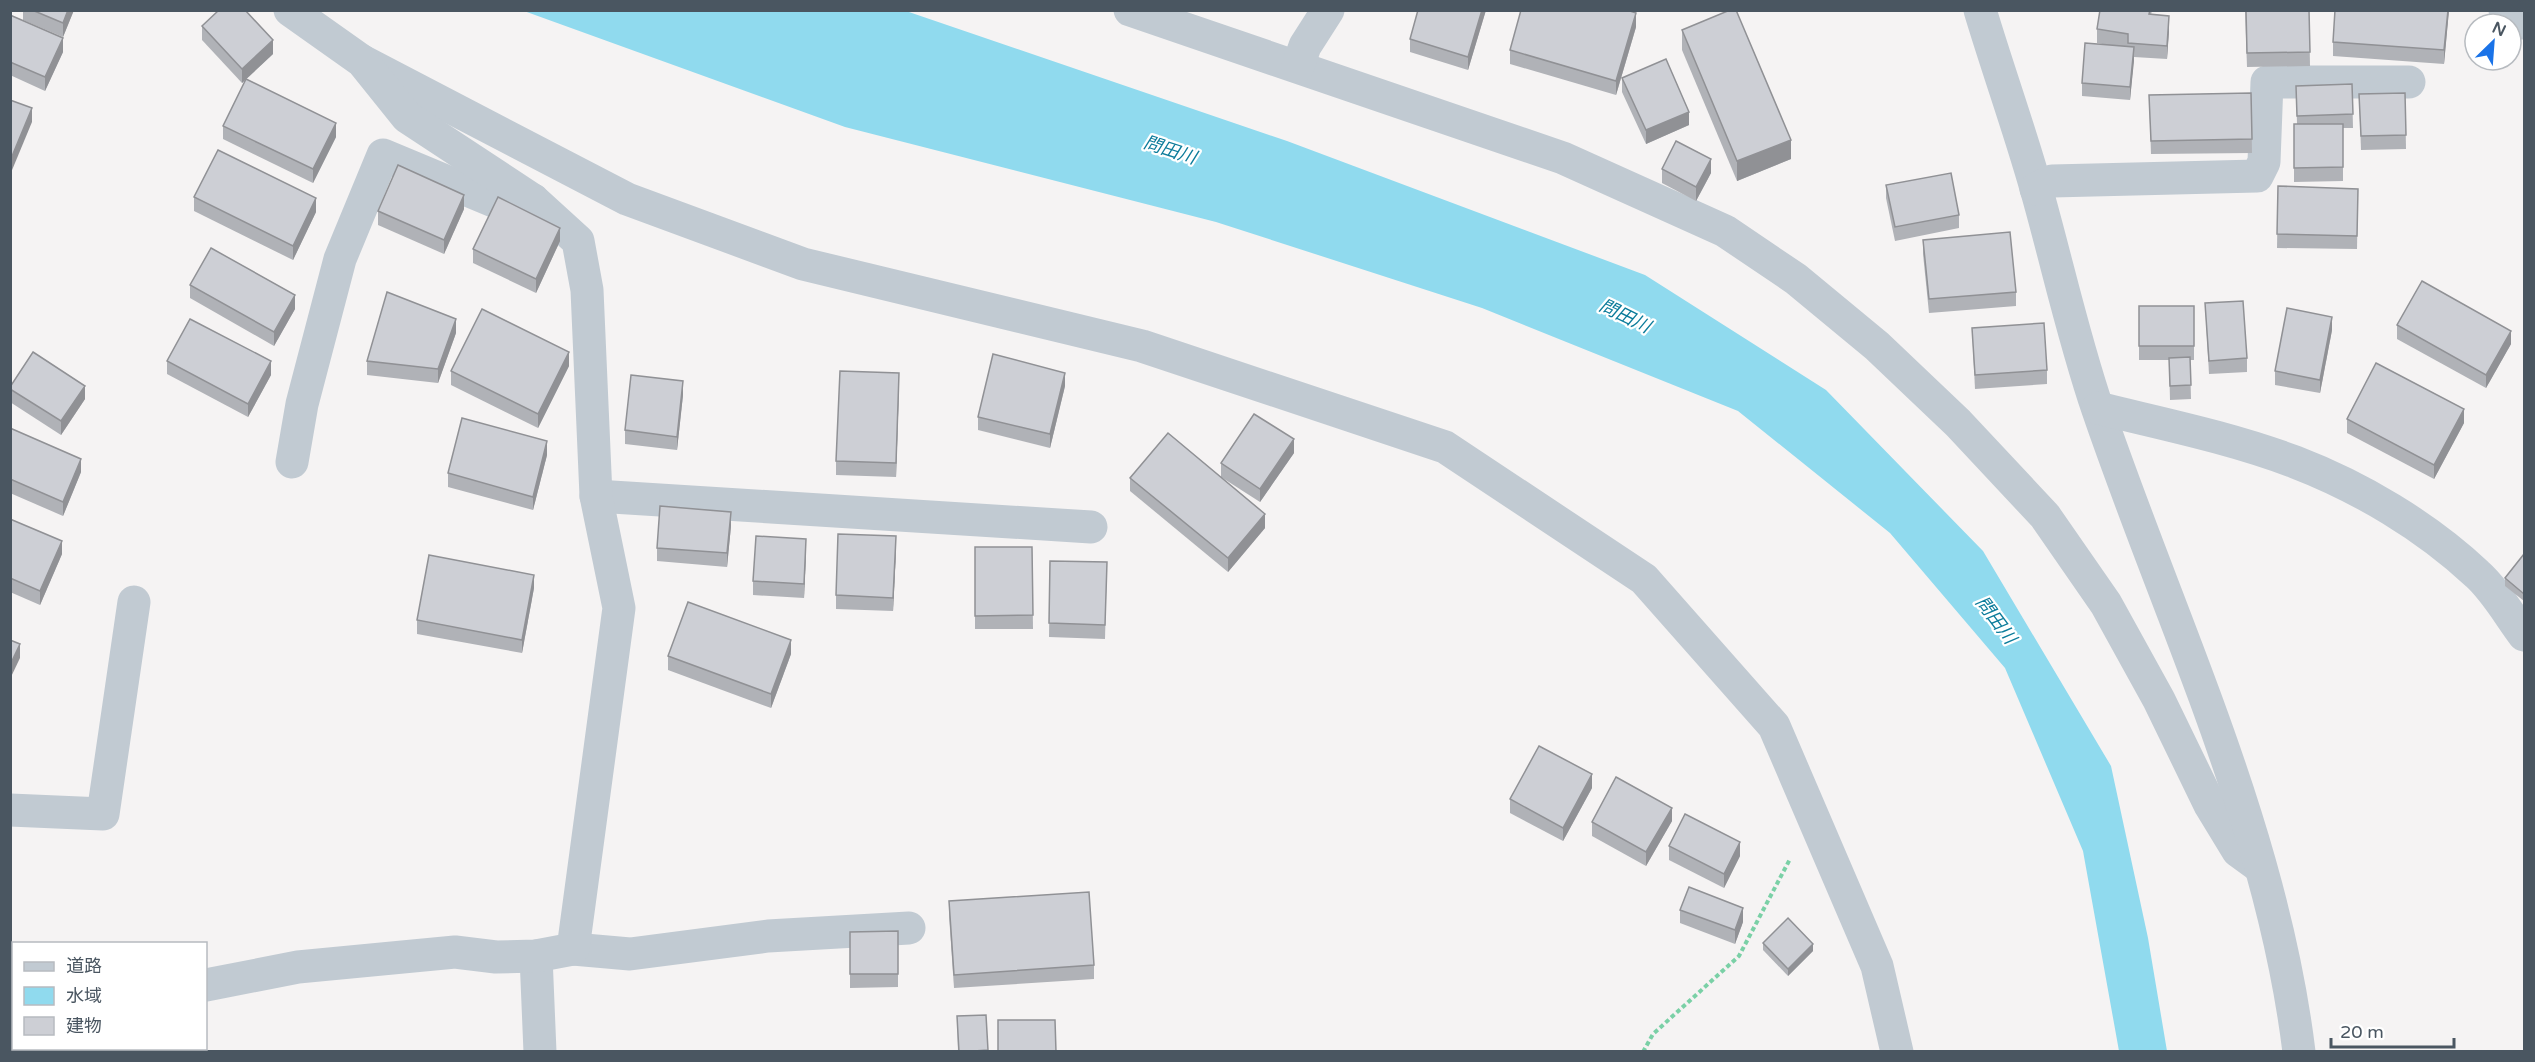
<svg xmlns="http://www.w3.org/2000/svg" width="2535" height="1062" viewBox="0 0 2535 1062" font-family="'Varela Round','Noto Sans JP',sans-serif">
<rect width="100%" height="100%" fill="#f5f3f3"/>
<polygon fill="#90daee" points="524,11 906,11 1287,141 1645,275 1826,390 1983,551 2111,766 2148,938 2167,1051 2119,1051 2083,851 2005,668 1890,533 1738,411 1482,308 1216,222 845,127"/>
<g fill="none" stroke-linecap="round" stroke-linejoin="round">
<polyline stroke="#7ad0a6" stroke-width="4" stroke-dasharray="4.5 3" stroke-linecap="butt" points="1643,1052 1653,1034 1739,956 1790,859"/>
<g stroke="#c1cad2" stroke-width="33">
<polyline points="1130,10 1563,158 1725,231 1796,279 1877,346 1958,423 2045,516 2106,604 2159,700 2210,805 2238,851 2260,867"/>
<path d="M1980,10C1998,70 2019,128 2036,188C2057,262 2073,337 2098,410C2170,621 2272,828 2299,1052"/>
<polyline points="2505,10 2524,23"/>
<polyline points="362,61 627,199 803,264 1142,346 1445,447 1644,579 1774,726 1877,966 1897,1052"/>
<polyline points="1298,66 1305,46 1328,10"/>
<polyline points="2036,189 2052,181 2257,176 2264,162 2267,82 2409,82"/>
<path d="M2098,408C2163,424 2232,438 2295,462C2360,487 2426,526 2477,574C2495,590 2509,615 2524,635"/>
<polyline points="292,462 302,404 340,259 383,155 508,207 533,200"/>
<polyline points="596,496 1091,527"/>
<polyline points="10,810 103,814 134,602"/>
<polyline points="573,949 630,954 768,936 909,928"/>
<polyline points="536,956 540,1052"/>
<polyline points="206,985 298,967 455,952 496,957 536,956 573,949 619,608 596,496 587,290 578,241 533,200 407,117 362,61 290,10"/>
<polyline points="10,1020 14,1019"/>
</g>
</g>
<g fill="#b0b2b7">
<polygon points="23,10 74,10 63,37 23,20"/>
<polygon points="1486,10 1468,70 1410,52 1410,39"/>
<polygon points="2100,10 2152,10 2151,15 2169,30 2167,59 2134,57 2130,100 2082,96 2082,83 2108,45 2097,43 2097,29"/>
<polygon points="2245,10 2309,10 2310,66 2247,67"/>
<polygon points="2449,10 2444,64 2333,56 2333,42"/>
<polygon points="10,15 63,52 45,91 10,75"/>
<polygon points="202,26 273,54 242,83 202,40"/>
<polygon points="1636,27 1616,95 1510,64 1510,50"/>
<polygon points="1682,30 1791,159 1737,181 1682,50"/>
<polygon points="1622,78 1689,125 1646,144 1622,92"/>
<polygon points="2352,84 2353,128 2343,128 2343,181 2294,182 2294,124 2297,124 2296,86"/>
<polygon points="2251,93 2252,153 2151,154 2149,95"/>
<polygon points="2405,93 2406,149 2361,150 2359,94"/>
<polygon points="223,126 336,137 313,183 223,139"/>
<polygon points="1662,169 1711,173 1696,201 1662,183"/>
<polygon points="1886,185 1959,215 1959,228 1895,241 1886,198"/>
<polygon points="2278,186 2358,189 2357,249 2277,248"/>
<polygon points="194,197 316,212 293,260 194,211"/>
<polygon points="464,209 444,254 378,225 378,211"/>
<polygon points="1923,240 2016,292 2016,306 1929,313 1923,254"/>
<polygon points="560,241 536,293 473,263 473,249"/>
<polygon points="190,285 295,309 274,346 190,298"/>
<polygon points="2205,303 2247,358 2247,372 2209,374"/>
<polygon points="2139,306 2194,306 2194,360 2190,360 2191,399 2170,400 2169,360 2139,360"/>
<polygon points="2397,325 2511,344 2486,388 2397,339"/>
<polygon points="1972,328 2047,370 2047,384 1975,389"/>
<polygon points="2332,330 2320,393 2275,385 2275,371"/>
<polygon points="456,333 438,383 367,375 367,361"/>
<polygon points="167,361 271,375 248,417 167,374"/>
<polygon points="569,366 538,428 451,385 451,371"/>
<polygon points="1065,386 1050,448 978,430 978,417"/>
<polygon points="10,387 85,399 61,435 10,402"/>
<polygon points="899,387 896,477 836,475 836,461"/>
<polygon points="683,395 677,450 625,444 625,430"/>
<polygon points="2347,419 2464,423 2434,479 2347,433"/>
<polygon points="10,428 81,472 63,516 10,493"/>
<polygon points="1294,453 1260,502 1221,477 1221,463"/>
<polygon points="547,455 533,510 448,487 448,473"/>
<polygon points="1130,478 1265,528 1228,572 1130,491"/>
<polygon points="10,519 62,554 40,605 10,592"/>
<polygon points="731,526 727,567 657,561 657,548"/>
<polygon points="975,547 1032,547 1033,629 975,629"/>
<polygon points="896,550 893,611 836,609 836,595"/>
<polygon points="806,553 804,598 753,595 753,581"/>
<polygon points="2524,554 2524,601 2505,586 2505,578"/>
<polygon points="1050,561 1107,562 1105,639 1049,637"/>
<polygon points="534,588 522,653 417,634 417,620"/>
<polygon points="791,654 771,708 668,670 668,656"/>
<polygon points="1592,788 1563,841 1510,813 1510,799"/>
<polygon points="1672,821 1646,866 1592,836 1592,822"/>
<polygon points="1669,846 1740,856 1724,888 1669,860"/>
<polygon points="949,901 1094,965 1094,979 954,988 949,915"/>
<polygon points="1680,910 1743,922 1735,944 1680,923"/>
<polygon points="898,931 898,987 850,988 850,932"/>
<polygon points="1763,943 1813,951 1788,976 1763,950"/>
<polygon points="986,1015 988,1052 958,1052 957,1016"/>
</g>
<g fill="#909195">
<polygon points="68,10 74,10 63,37 63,23"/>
<polygon points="1482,10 1486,10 1468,70 1468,57"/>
<polygon points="2448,10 2449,10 2444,64 2444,50"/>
<polygon points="1636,13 1636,27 1616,95 1616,81"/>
<polygon points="2169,16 2169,30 2167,59 2167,46"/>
<polygon points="63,38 63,52 45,91 45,77"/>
<polygon points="273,40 273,54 242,83 242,69"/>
<polygon points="2134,47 2134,61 2130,100 2130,87"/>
<polygon points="32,108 32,122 10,175 10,161"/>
<polygon points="1689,112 1689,125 1646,144 1646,130"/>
<polygon points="336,123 336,137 313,183 313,169"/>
<polygon points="1791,140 1791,159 1737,181 1737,161"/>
<polygon points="1711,159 1711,173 1696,201 1696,187"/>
<polygon points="464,195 464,209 444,254 444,240"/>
<polygon points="316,198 316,212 293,260 293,246"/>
<polygon points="560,228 560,241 536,293 536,279"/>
<polygon points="295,295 295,309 274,346 274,332"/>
<polygon points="2332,317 2332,330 2320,393 2320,380"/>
<polygon points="456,319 456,333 438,383 438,369"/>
<polygon points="2511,331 2511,344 2486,388 2486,375"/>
<polygon points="569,352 569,366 538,428 538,414"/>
<polygon points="271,361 271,375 248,417 248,404"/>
<polygon points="899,373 899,387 896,477 896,463"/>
<polygon points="1065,373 1065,386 1050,448 1050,434"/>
<polygon points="683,381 683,395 677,450 677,437"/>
<polygon points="85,386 85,399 61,435 61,421"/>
<polygon points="2464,409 2464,423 2434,479 2434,465"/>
<polygon points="1294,439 1294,453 1260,502 1260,489"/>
<polygon points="547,441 547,455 533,510 533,497"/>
<polygon points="81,459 81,472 63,516 63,502"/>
<polygon points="731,512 731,526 727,567 727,553"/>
<polygon points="1265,514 1265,528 1228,572 1228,558"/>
<polygon points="896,536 896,550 893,611 893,598"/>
<polygon points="806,539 806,553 804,598 804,584"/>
<polygon points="62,541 62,554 40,605 40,591"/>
<polygon points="534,575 534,588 522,653 522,640"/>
<polygon points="791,640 791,654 771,708 771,694"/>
<polygon points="20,644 20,658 10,679 10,665"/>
<polygon points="1592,774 1592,788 1563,841 1563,828"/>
<polygon points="1672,808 1672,821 1646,866 1646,852"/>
<polygon points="1740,842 1740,856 1724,888 1724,874"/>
<polygon points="1743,908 1743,922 1735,944 1735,930"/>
<polygon points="1813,944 1813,951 1788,976 1788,969"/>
</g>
<g fill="#cdcfd5" stroke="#909195" stroke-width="1.5">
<polygon points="32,10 68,10 63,23"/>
<polygon points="219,10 245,10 273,40 242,69 202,26"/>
<polygon points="1418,10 1482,10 1468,57 1410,39"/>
<polygon points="1521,10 1627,10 1636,13 1616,81 1510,50"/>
<polygon points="1730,10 1736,10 1791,140 1737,161 1682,30"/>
<polygon points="2100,10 2150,10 2149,14 2169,16 2167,46 2128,43 2128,34 2097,29"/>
<polygon points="2246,10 2309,10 2310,52 2247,53"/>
<polygon points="2335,10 2448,10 2444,50 2333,42"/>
<polygon points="10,15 63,38 45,77 10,62"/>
<polygon points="2085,43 2134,47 2130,87 2082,83"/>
<polygon points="1666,59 1689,112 1646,130 1622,78"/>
<polygon points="246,79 336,123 313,169 223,126"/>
<polygon points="2352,84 2353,114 2297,116 2296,86"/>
<polygon points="2251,93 2252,139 2151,141 2149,95"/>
<polygon points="2405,93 2406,135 2361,136 2359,94"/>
<polygon points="10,100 32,108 10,161"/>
<polygon points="2294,124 2343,124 2343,167 2294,168"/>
<polygon points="1676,141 1711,159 1696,187 1662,169"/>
<polygon points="218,150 316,198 293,246 194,197"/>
<polygon points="398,165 464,195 444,240 378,211"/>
<polygon points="1951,173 1959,215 1895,227 1886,185"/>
<polygon points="2278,186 2358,189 2357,236 2277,234"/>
<polygon points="498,197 560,228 536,279 473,249"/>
<polygon points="2010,232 2016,292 1929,299 1923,240"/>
<polygon points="211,248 295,295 274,332 190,285"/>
<polygon points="2422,281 2511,331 2486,375 2397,325"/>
<polygon points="387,292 456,319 438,369 367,361"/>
<polygon points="2243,301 2247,358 2209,361 2205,303"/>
<rect x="2139" y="306" width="55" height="40"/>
<polygon points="2287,308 2332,317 2320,380 2275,371"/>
<polygon points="482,309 569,352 538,414 451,371"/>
<polygon points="190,319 271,361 248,404 167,361"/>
<polygon points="2044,323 2047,370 1975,375 1972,328"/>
<polygon points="33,352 85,386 61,421 10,389 10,387"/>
<polygon points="993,354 1065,373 1050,434 978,417"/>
<polygon points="2190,357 2191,385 2170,386 2169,358"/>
<polygon points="2376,363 2464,409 2434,465 2347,419"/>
<polygon points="840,371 899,373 896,463 836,461"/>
<polygon points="631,375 683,381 677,437 625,430"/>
<polygon points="1254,414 1294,439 1260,489 1221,463"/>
<polygon points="462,418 547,441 533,497 448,473"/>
<polygon points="10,428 81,459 63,502 10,479"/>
<polygon points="1168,433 1265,514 1228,558 1130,478"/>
<polygon points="660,506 731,512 727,553 657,548"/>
<polygon points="10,519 62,541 40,591 10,578"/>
<polygon points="838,534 896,536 893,598 836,595"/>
<polygon points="756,536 806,539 804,584 753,581"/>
<polygon points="975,547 1032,547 1033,615 975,616"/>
<polygon points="2524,554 2524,594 2505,578"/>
<polygon points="429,555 534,575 522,640 417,620"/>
<polygon points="1050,561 1107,562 1105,625 1049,623"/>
<polygon points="688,602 791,640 771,694 668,656"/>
<polygon points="10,640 20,644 10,665"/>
<polygon points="1539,746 1592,774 1563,828 1510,799"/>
<polygon points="1616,777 1672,808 1646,852 1592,822"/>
<polygon points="1685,814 1740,842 1724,874 1669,846"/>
<polygon points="1689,887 1743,908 1735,930 1680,910"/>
<polygon points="1089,892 1094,965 954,975 949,901"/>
<polygon points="1788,918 1813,944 1788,969 1763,943"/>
<polygon points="898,931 898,974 850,974 850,932"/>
<polygon points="986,1015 988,1050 959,1052 957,1016"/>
<polygon points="998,1020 1055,1020 1056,1052 998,1052"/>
</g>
<g text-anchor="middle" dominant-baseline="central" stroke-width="4.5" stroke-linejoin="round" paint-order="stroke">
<g font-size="18" font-style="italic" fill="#0c7c9b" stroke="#fff">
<text transform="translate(1170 150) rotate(18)">問田川</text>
<text transform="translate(1625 316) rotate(26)">問田川</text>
<text transform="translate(1996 620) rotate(53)">問田川</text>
</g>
</g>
<rect width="2535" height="1062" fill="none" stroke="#4a5661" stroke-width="24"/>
<rect x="12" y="942" width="195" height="108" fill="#ffffff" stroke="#b7bbc0" stroke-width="1.5"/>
<rect x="24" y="962" width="30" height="9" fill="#c1cad2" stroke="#b7bbc0" stroke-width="1.5"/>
<text x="66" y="972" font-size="18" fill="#4a5661">道路</text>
<rect x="24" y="987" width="30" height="18" fill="#90daee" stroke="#b7bbc0" stroke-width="1.5"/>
<text x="66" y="1002" font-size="18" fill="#4a5661">水域</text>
<rect x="24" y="1017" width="30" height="18" fill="#cdcfd5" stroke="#b7bbc0" stroke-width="1.5"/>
<text x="66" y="1032" font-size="18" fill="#4a5661">建物</text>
<g transform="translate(2493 42) rotate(25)"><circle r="28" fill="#ffffff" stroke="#b7bbc0" stroke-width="1.5"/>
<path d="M0-4.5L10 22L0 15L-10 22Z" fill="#1a73e8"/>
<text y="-9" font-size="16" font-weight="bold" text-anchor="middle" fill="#4a5661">N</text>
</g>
<path d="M2331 1038v9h123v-9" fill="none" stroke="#4a5661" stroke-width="3"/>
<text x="2340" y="1038" font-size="18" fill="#4a5661" stroke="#ffffff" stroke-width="4.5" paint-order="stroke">20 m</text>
</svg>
